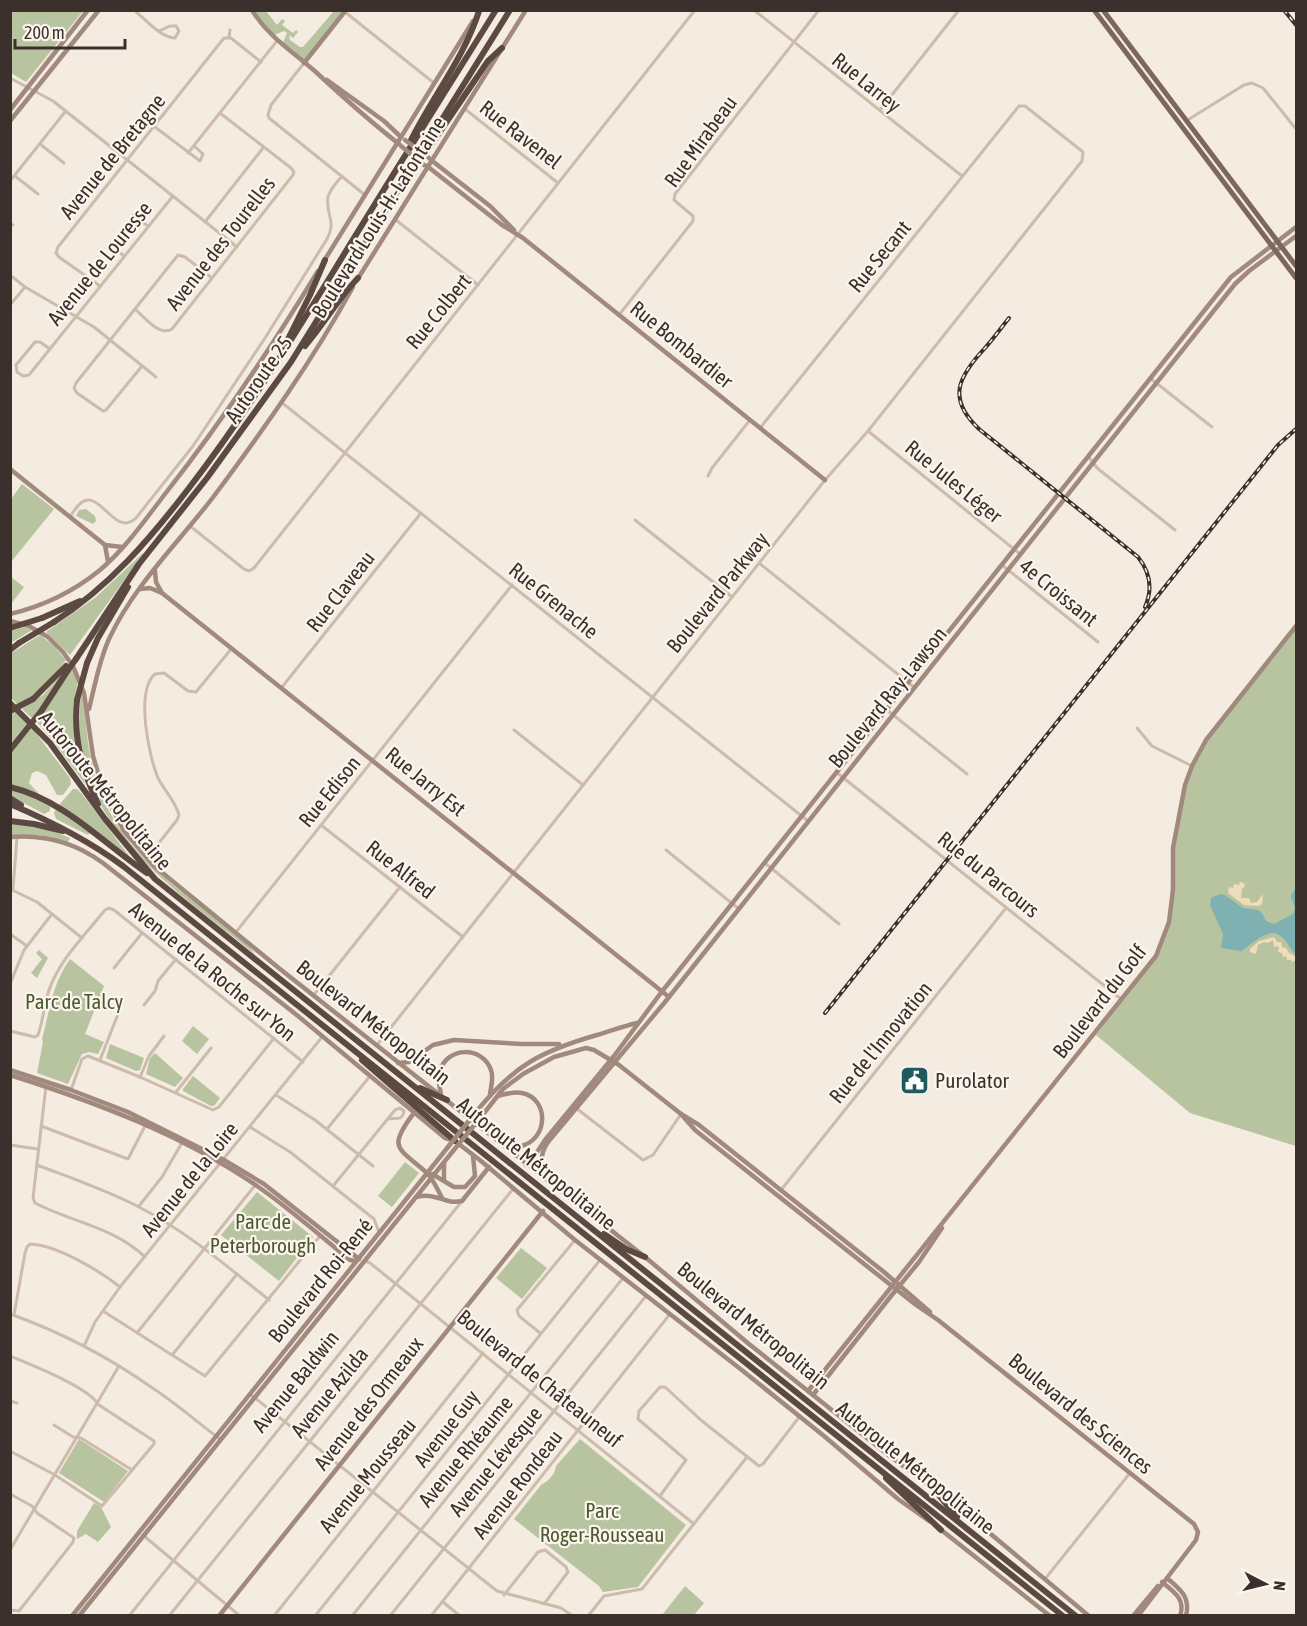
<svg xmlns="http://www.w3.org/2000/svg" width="1307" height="1626" viewBox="0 0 1307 1626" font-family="'Asap Condensed',sans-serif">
<rect width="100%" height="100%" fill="#f4ebe1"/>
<g fill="#b8c4a0">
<polygon points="10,11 11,10 83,11 26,82 11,73"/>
<polygon points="252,11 266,11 277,25 282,19 285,21 282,25 293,33 296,30 298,32 293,38 289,35 290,40 300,47 303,47 334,11 346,11 304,63 282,45 287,33 284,31 272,36"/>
<polygon points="22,484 54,509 11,562 11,499"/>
<polygon points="86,509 95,516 96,521 93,524 76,516 79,510"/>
<polygon points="143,553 144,553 70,655 46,632 96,597"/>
<polygon points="11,577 24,587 11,604"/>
<polygon points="1296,626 1296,1146 1190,1113 1096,1035 1156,956 1169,922 1172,862 1185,785 1201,747"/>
<polygon points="23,627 32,630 11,643 11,631"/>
<path d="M40,635L53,645L66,660C53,678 38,693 18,705L11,698L10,654Z"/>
<polygon points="72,669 78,681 73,707 74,737 85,784 54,742 37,722"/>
<polygon points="63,673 33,719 22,709 43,695"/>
<path d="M81,691C86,712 86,734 90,755C102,817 134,854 182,892C200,906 245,937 255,954C192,903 102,844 83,760C78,737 79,714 81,691Z"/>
<polygon points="15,712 28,725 11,746 11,714"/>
<polygon points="32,728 70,778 71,784 63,795 57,795 46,775 37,771 32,773 29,783 39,794 11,785 10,753"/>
<polygon points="73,789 77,789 83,795 130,857 59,805"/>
<polygon points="10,790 27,795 50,806 50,811 44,814 11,796"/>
<polygon points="56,809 90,833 88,835 56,819 54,813"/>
<path d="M11,823C31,825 51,829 70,838L68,842L40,835H11Z"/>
<polygon points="39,950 48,958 37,978 31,973 42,959 36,953"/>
<path d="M70,959L104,986L85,1034L104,1042L98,1054L89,1052L82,1054L68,1084L37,1073L43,1042L42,1039C50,1010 52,984 70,959Z"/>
<polygon points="193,1026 209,1039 197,1054 182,1041"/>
<polygon points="110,1044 144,1058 140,1070 136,1071 106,1058"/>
<polygon points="155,1053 183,1078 175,1087 146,1074 150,1058"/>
<polygon points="193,1076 220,1098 214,1106 211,1106 183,1091 183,1089"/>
<polygon points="405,1162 419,1173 392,1207 378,1196"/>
<polygon points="257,1192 313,1237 279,1281 221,1235"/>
<polygon points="521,1248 547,1268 522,1299 496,1278"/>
<polygon points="79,1439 128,1471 104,1502 59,1473"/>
<path d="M580,1439L686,1525L638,1587L603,1592L599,1586L514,1519L541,1485C549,1481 555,1474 556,1466Z"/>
<polygon points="94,1503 101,1507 111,1527 98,1542 86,1534 77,1539 77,1531"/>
<polygon points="685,1586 704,1603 694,1615 662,1615"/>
</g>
<g fill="#efdcb8">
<polygon points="1240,882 1244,883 1245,886 1242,889 1241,898 1249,898 1251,903 1257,902 1263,894 1262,904 1258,906 1244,905 1228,893 1229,887 1233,888 1234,884 1239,885"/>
<polygon points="1274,937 1277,942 1281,942 1282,947 1286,948 1289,953 1296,957 1296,960 1292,962 1291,960 1287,960 1286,956 1283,957 1282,953 1278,952 1279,946 1274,947 1273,940 1268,943 1264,942 1258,945 1256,954 1250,952 1250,949 1259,941"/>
</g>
<path fill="#7fb0b2" d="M1294,890H1296V954C1290,950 1289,945 1284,939C1270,923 1253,944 1241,951L1221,948L1223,934L1210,905L1211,898L1220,894L1225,895L1243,908L1258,910L1262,913L1266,921L1274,924L1293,914L1295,908L1291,896Z"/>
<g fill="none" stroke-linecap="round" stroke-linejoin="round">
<g stroke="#cdbbac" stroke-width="3">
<path d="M134,10C145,19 161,38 175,38L179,31L176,26H170L159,31"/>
<polyline points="754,10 962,176"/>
<polyline points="345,12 434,83"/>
<polyline points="229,37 230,30"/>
<polyline points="304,63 271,105 268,115 269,118 365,195"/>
<polyline points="10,78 53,101 237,247"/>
<polyline points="465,109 558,183"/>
<polyline points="880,110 959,10"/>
<polyline points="1186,121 1244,85 1252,83 1263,88 1296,129"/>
<polyline points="155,127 200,161 203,154 194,146"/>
<polyline points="40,144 64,163"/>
<polyline points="188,153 277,41"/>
<polyline points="15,176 38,194"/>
<polyline points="10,181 65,112"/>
<polyline points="133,215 148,226"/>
<polyline points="396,220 478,285"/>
<polyline points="205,222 263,148"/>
<polyline points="10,223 13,225"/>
<polyline points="110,245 124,256"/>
<polyline points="10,275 25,287 94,327 156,377"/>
<polyline points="100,286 59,257 56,253 58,247 224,38 231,38 261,62"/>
<polyline points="10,305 25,287"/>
<path d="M135,309C144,317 160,337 172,329L293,175L294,172L291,168L220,113"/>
<polyline points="619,315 693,221 693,216 674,200 675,194 819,10"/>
<polyline points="50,349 40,342 35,342 16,365 17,372 23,376 29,375 173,196"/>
<polyline points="142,366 106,410 103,411 77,393 74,388 76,383 178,255 185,257 212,278"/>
<polyline points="1150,378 1212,427"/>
<polyline points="281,402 808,821"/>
<polyline points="868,431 1020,554"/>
<polyline points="1088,456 1097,468 1175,530"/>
<polyline points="708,476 712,468 750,420"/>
<path d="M70,517C73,512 78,505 82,502C101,490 115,538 136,518L193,446L265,338L327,239C337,220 325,214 328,197C330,189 337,182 342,176"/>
<polyline points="635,520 732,597"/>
<polyline points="190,526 244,569 249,571 254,568 695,10"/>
<polyline points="759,563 915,688"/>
<polyline points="1002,565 1098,642"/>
<polyline points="282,687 421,513"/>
<polyline points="887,710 967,774"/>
<polyline points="1137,728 1152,746 1192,766"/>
<polyline points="514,730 583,785"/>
<polyline points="836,772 1121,999"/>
<polyline points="321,825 463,937"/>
<polyline points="666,850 739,909"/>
<path d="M147,858L177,820L179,815C176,802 164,790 158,778C149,757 135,691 155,674L164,673L188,691L196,692L232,648"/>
<polyline points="765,863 839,924"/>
<polyline points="10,889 37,902 82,938"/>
<polyline points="13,889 17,837"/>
<polyline points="236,932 512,585"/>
<polyline points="10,934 27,946"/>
<polyline points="114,968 142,933"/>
<polyline points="10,984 24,950 52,914"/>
<polyline points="313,996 400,887"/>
<polyline points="144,1005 155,991 158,981 176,959"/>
<path d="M10,1031L35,1037L38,1035C43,1021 44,1005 49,990C60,959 85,935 105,910L109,908L114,910L303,1062"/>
<polyline points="377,1045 825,480 868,431 1082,161 1083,152 1025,106 1019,106 760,428"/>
<polyline points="100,1060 120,1009"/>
<polyline points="140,1077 149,1056 164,1036"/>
<path d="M46,1086L33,1198L35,1203C71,1222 114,1227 145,1257"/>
<polyline points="71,1090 82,1059 88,1056 140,1077 213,1110 219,1107 274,1038"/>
<polyline points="176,1092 211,1048"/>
<polyline points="276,1095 315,1120 373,1166"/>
<polyline points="576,1108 643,1160 653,1155 681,1114"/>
<polyline points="41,1126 128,1159 145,1126"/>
<polyline points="250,1127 290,1152 374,1219 379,1232"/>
<polyline points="327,1129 370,1076"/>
<polyline points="10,1145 38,1149"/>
<path d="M37,1165C71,1178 106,1190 139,1207C186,1231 228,1267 269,1300"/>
<polyline points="333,1186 395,1110 400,1108 404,1111 403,1115 400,1118 388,1119"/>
<polyline points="781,1190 1006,908"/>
<polyline points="139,1206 162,1177 183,1141"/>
<polyline points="365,1261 370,1263 694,1524"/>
<polyline points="103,1311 205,1376 320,1236"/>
<path d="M10,1314C61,1332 110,1358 154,1389C177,1404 198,1423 220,1439"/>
<path d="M14,1315L25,1253L27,1247L30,1244C57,1245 100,1271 120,1287"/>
<polyline points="137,1333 256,1184"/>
<polyline points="540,1333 519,1316 517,1310 575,1240"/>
<polyline points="84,1346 95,1322 120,1287 322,1037"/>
<polyline points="173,1354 237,1274"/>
<path d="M10,1356C32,1365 88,1387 99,1405L154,1441V1444L102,1506L55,1475L10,1451"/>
<polyline points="250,1394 497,1591 561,1608 573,1616"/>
<polyline points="10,1401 17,1403"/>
<polyline points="54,1425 73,1437 81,1438 132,1470"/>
<polyline points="10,1494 32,1506 37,1513 74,1538 73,1542 19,1611 10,1610"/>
<polyline points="660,1496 686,1460 638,1419 639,1411 660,1387 665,1387 702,1421 759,1466 763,1464 800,1416"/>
<polyline points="144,1536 240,1616"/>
<polyline points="10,1550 119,1366"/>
<polyline points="1045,1579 1130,1473"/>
<polyline points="504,1595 538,1552 545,1550 566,1567 568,1572 544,1604"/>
<polyline points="443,1602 460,1616"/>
<polyline points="129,1616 462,1201"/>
<polyline points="169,1616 513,1189"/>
<polyline points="274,1616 483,1353"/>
<polyline points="315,1616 600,1260"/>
<polyline points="352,1616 623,1278"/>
<polyline points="390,1616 646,1296"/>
<polyline points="431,1616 670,1314"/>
<polyline points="588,1616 604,1596 642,1589 747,1457"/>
</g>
<g stroke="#a18a7d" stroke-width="4.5">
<path d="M252,10C269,38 295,53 318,74C345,99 371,122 399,144"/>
<polyline points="304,63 346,10"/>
<polyline points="327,80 384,121 401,137"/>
<polyline points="10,110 88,10"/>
<polyline points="10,121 99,10"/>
<polyline points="431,160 490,206 514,230"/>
<polyline points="427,166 502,225 523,238 825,480"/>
<polyline points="324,261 473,21"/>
<polyline points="357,280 526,10"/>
<polyline points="10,469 105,545 122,547"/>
<polyline points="105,545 108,562"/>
<polyline points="155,571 156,582 162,593"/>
<polyline points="140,589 150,588 162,593 669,997"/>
<path d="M10,614C44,606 73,592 100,570C125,549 145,520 165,494C221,423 271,348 318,271"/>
<polyline points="10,621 29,626 48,637 63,652 73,666 84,693 93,756 104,793 124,831 154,866 280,969 645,1257 749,1344 887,1454 962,1510 1089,1616"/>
<path d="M89,709C95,685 99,661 109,639C134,585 179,542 214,496C264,429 313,360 353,287"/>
<path d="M10,837C44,834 76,843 103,863L298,1016L445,1138L455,1141L481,1161L575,1240L743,1371L824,1436L898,1499L929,1521"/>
<polyline points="398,1063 409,1062 433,1045 454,1040 521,1044 559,1044"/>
<polyline points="10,1070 71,1090 128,1112 224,1160 264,1184 359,1259"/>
<path d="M10,1075C95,1102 183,1135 257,1186C289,1208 319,1235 350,1260L356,1261"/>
<path d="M441,1095C440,1087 437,1079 440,1071C447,1046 483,1046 491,1070C494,1078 491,1086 490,1094"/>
<path d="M498,1096C506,1094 514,1091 522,1093C550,1099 548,1140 521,1146C515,1147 508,1145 502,1144"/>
<path d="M476,1112C513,1066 541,1051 597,1035C611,1031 624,1026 637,1023"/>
<path d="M414,1113C386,1149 399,1148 427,1173C433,1179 438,1190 442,1198"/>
<polyline points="681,1114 695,1130 916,1305 938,1320 1194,1524 1198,1532 1196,1540 1138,1616"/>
<polyline points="481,1117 503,1089 523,1074 554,1057 586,1048 594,1050 619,1065 681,1114 699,1125 884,1272 930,1312"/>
<polyline points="444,1163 444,1181"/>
<polyline points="526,1165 532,1160 545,1140 614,1056 660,994 1231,277 1296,227"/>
<polyline points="432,1174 454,1187 465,1187 475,1176 473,1156"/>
<path d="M546,1179C541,1165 539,1155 548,1142L665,1002L1235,284L1249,271L1296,236"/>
<path d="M416,1197C439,1192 443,1205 462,1201L489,1167"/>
<polyline points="808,1391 1156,956 1169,922 1173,890 1173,848 1185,785 1192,766 1206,740 1296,626"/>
<polyline points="813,1395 891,1296 919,1262 942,1228"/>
<polyline points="940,1529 1050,1616"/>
<path d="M1167,1578C1180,1589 1191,1597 1186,1616"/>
<path d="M1162,1582C1174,1592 1186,1599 1180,1616"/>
<polyline points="72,1616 448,1147"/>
<polyline points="79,1616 453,1151"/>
<polyline points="219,1616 543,1211"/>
<polyline points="1133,1616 1158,1586"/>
</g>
<g stroke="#7d675c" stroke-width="5">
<polyline points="1094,10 1296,278"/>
<polyline points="1103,10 1296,266"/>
</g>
<g stroke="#5c4a42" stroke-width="6">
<path d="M411,140C433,96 464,58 479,11"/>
<polyline points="422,158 488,61 502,48"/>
<polyline points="285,345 310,295 325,260"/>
<path d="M305,346C324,324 338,299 358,278"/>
<polyline points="42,618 80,601"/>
<path d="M54,622C109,587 150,539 189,488C243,418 289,344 335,269C388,182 442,97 496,10"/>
<polyline points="10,650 19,643"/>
<polyline points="76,659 139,564 207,478 291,362 510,10"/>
<polyline points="87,663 98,638 128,587"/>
<polyline points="33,699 66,666"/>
<path d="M77,700C73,738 82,770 98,804"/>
<polyline points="10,703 50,743 105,819 155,879 1076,1616"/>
<polyline points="42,710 68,670"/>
<path d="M10,787C64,800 103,843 147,873"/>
<polyline points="10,798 21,805"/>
<path d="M10,804C50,821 88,840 123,866L1063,1616"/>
<polyline points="10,821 34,824 63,831"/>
<polyline points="362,1060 455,1141"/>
<polyline points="420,1088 447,1100"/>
<polyline points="604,1234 626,1249 645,1257"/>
<polyline points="886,1478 941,1530"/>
<polyline points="933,1488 957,1517"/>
</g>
<defs>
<g id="rail">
<polyline points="1284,10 1296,25"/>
<path d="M1009,318C1001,328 993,339 985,348C959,376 946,398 979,429L1138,557C1150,572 1153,589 1145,607"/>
<polyline points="825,1013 1278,445 1296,429"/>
</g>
</defs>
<use href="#rail" stroke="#3b302b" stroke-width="4"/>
<use href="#rail" stroke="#fbf5ee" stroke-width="1.5" stroke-dasharray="4.5" stroke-linecap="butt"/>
<g stroke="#a18a7d" stroke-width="4.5">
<polyline points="405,140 429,158"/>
<polyline points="401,146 424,165"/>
<polyline points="448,1147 476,1112"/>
<polyline points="453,1151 481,1117"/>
</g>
<g stroke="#5c4a42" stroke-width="6">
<polyline points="10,628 42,618"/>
<polyline points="19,643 54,622"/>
<polyline points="68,670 76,659"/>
<polyline points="77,700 87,663"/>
<polyline points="10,711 33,699"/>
<polyline points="10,750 42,710"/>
</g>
</g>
<defs>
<symbol id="civic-square" viewBox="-11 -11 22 22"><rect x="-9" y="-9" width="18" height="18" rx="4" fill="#1f5a5e" stroke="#fbf5ee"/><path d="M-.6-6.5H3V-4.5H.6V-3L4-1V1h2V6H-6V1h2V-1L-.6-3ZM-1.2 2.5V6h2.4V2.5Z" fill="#fff"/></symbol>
</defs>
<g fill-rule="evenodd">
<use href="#civic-square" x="898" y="1064" width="33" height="33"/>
</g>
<g text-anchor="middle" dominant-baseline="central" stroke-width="4.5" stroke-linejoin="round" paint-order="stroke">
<g font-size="21" fill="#3b302b" stroke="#fbf5ee">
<text transform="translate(867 82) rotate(39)">Rue Larrey</text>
<text transform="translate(521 134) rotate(38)">Rue Ravenel</text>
<text transform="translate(700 141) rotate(-54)">Rue Mirabeau</text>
<text transform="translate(112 156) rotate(-51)">Avenue de Bretagne</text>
<text transform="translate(378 217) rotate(-58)">Boulevard Louis-H.-Lafontaine</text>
<text transform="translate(220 243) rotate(-52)">Avenue des Tourelles</text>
<text transform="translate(879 256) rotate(-51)">Rue Secant</text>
<text transform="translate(99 263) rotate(-51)">Avenue de Louresse</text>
<text transform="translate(438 311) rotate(-51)">Rue Colbert</text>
<text transform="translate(682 344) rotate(39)">Rue Bombardier</text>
<text transform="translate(258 379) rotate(-55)">Autoroute 25</text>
<text transform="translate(954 481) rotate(39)">Rue Jules Léger</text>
<text transform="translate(340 591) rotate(-52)">Rue Claveau</text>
<text transform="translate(717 592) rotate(-51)">Boulevard Parkway</text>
<text transform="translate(1059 592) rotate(39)">4e Croissant</text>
<text transform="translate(554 600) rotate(39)">Rue Grenache</text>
<text transform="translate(887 697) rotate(-51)">Boulevard Ray-Lawson</text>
<text transform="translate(426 781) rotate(39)">Rue Jarry Est</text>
<text transform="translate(106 790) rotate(51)">Autoroute Métropolitaine</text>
<text transform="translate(329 791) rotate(-51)">Rue Edison</text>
<text transform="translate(401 869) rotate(38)">Rue Alfred</text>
<text transform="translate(989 874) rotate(39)">Rue du Parcours</text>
<text transform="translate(213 971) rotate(39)">Avenue de la Roche sur Yon</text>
<text transform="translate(1099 1001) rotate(-52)">Boulevard du Golf</text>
<text transform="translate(374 1022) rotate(38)">Boulevard Métropolitain</text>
<text transform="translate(880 1042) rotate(-51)">Rue de l'Innovation</text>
<text transform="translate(537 1163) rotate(39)">Autoroute Métropolitaine</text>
<text transform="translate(189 1179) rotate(-51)">Avenue de la Loire</text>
<text transform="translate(320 1280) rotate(-51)">Boulevard Roi-René</text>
<text transform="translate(754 1325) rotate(39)">Boulevard Métropolitain</text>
<text transform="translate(540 1378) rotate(39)">Boulevard de Châteauneuf</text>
<text transform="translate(295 1381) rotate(-51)">Avenue Baldwin</text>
<text transform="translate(329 1392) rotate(-51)">Avenue Azilda</text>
<text transform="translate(368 1403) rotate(-52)">Avenue des Ormeaux</text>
<text transform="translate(1081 1413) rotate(39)">Boulevard des Sciences</text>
<text transform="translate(446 1428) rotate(-52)">Avenue Guy</text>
<text transform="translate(465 1451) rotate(-51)">Avenue Rhéaume</text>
<text transform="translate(495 1461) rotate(-51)">Avenue Lévesque</text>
<text transform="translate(916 1467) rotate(39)">Autoroute Métropolitaine</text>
<text transform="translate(367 1475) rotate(-51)">Avenue Mousseau</text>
<text transform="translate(517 1484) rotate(-52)">Avenue Rondeau</text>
</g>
<g font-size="21" fill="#4a5a2e" stroke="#fbf5ee">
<text x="74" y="1001">Parc de Talcy</text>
<text x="263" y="1221">Parc de<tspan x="263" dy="24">Peterborough</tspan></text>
<text x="602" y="1510">Parc<tspan x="602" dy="24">Roger-Rousseau</tspan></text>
</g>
<g font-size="21" fill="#3b302b" stroke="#fbf5ee" text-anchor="start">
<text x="935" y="1080">Purolator</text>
</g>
</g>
<rect width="1307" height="1626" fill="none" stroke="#3b302b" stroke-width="24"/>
<g transform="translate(1265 1584) rotate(97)" stroke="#fbf5ee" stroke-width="4.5" paint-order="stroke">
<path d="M0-4.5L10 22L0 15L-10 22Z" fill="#3b302b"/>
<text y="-9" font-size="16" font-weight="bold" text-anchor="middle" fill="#3b302b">N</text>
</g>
<path d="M15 39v9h110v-9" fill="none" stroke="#3b302b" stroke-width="3"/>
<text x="24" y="39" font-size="18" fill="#3b302b" stroke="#fbf5ee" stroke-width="4.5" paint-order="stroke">200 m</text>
</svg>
